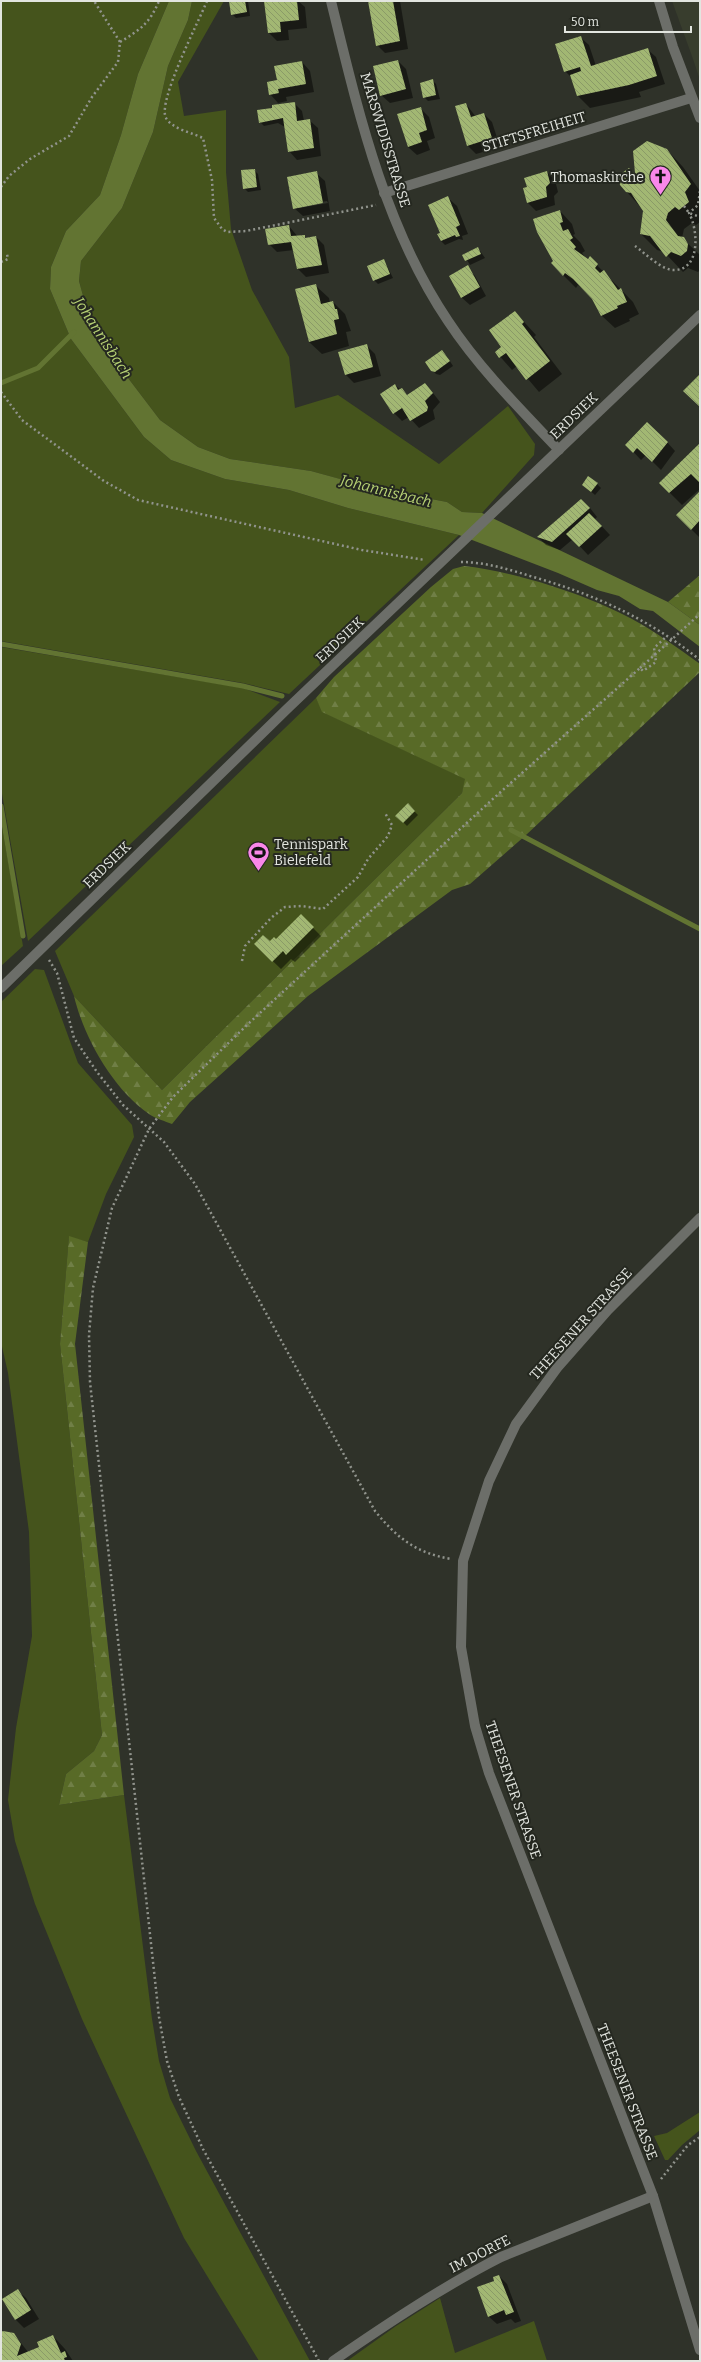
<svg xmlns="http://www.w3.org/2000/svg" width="701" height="2362" viewBox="0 0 701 2362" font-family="Bitter,serif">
<defs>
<pattern id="forest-firs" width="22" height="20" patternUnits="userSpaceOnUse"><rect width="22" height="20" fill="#586a27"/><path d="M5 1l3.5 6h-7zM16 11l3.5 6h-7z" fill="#707f46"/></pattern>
<pattern id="building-back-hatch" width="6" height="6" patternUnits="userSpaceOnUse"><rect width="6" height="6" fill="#a2b773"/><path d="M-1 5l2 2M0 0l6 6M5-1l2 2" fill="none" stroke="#8a9a67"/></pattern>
</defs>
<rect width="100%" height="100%" fill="#2f3229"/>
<polygon fill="#383d2d" points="672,1 700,1 700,80 693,59"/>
<g fill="#45541c">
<polygon points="1,1 169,1 138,74 121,135 100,195 66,231 51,267 50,289 71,339 144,437 171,460 225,479 289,490 348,508 459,535 289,694 243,683 1,641"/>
<polygon points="192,1 224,1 178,82 184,116 226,110 226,172 231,229 252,290 289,357 295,408 338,395 439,464 508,406 535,444 534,455 482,513 462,512 447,502 372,488 311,471 230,459 198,447 160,420 125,374 91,325 79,281 81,261 122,208 153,132 168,66 188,20"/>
<polygon points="1,647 243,688 280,702 28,941 1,788"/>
<polygon points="316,698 323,712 466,779 462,793 162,1090 74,996 55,951"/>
<polygon points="1,821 23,946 1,966"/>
<polygon points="35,969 44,970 78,1063 132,1125 134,1137 106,1194 88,1242 69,1237 60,1344 102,1735 94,1751 66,1774 59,1805 124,1795 152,2019 159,2061 170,2098 196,2151 310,2361 259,2361 184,2238 82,2019 35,1904 15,1841 8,1800 16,1728 32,1636 29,1532 8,1373 1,1342 1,1002"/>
<polygon points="700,2112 700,2130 682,2145 668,2160 665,2160 654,2136 667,2133"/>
<polygon points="440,2298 455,2353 534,2321 547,2361 347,2361 396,2326"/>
</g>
<g fill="url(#forest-firs)">
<path d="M464,566C514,571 588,595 632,619C656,632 678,648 700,664V672L526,835L470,884L452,890L308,996L190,1102L172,1124C165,1121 156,1119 149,1114C113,1089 84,1038 74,996L162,1090L462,793L465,779L322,712L316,698L334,677L431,587L453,569Z"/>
<polygon points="700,575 700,625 668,602"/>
<polygon points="69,1236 88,1242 75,1344 124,1795 59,1805 66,1774 94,1751 102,1735 60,1344"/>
</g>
<polygon fill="#627432" points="169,1 192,1 188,20 168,66 153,132 122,208 81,261 79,281 91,325 125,374 160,420 198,447 230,459 311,471 373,488 447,502 462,512 482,513 668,602 700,625 700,647 653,611 640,609 619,596 597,590 558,573 459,535 348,508 289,490 225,479 171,460 144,437 71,339 50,289 51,267 66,231 100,195 121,135 138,74"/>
<g fill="#0007" fill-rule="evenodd">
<polygon points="230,1 248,1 250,16 236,18 232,14"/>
<polygon points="265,1 298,1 305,7 307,28 288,30 289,40 277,41 269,33"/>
<polygon points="369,1 400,1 408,49 385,53 377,45"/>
<polygon points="580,37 589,45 596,66 647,49 656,57 665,84 639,92 641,97 590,108 578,96 572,78 565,71"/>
<polygon points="398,61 406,69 413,98 390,103 381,95"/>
<polygon points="302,62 310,71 314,92 286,97 287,101 278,103 270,94"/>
<polygon points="432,80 436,84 440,99 428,101 424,97"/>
<polygon points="294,103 302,111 304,121 309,120 318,128 321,156 297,160 289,151 285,127 278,123 264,126 260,122 272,109"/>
<polygon points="466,104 476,117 484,114 492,122 500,147 476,154 468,146"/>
<polygon points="421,109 429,117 435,138 427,141 430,150 417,155 408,147"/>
<polygon points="667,150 683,167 700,191 700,222 696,225 692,223 684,229 682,238 700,255 700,270 698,272 688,268 683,272 664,252 657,250 641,234 644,211 627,192 632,173 636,174"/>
<polygon points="254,170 258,174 261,190 248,192 244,188"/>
<polygon points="547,172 555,180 558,192 554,196 555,205 536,211 528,203 524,189 529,188"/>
<path d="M316,173L325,181L330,211L303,216L294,208ZM327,201L328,203L299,208V206Z"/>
<polygon points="448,198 457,206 468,234 462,236 463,240 459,239 445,245 441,241 441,234"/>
<polygon points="560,211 572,224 575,234 573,235 580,242 585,251 582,253 588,261 590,258 633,302 639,314 629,319 630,321 615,328 602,316 593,298 578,285 576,288 552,264 555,262"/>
<polygon points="289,226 298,237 306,239 316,237 324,245 329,273 306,277 298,269 294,250 277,252 269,244"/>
<polygon points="478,248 485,258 470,265 464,255"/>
<polygon points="384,260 393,278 378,284 374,280"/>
<polygon points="467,267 475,276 486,296 470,305 461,297"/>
<polygon points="316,286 329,298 330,303 333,302 345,314 351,331 346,332 349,346 322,354 309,342"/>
<polygon points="515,312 536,335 534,337 562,374 539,392 517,366 512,370 496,352 503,347"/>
<polygon points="366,345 375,354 381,376 354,383 346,375"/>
<polygon points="446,355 453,366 440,375 436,374 432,370"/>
<polygon points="395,385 408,396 433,393 440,402 433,410 435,419 419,428 409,417 402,421 394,413"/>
<polygon points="667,442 675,451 661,470 646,455 641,460 627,445"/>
<polygon points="700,444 700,489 682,505 660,483"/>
<polygon points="597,484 601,488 595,495 587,488"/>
<polygon points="700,492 700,538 677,515"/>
<polygon points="590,508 597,517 595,519 610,535 588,555 573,539 560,550 546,545 538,537"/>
<polygon points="408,805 418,815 407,826 397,816"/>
<polygon points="301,916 321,936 295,962 291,959 281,969 255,944 277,940"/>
<polygon points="499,2276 507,2284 521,2321 515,2323 511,2319 497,2324 488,2316 495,2282"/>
<polygon points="17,2290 26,2298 39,2319 24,2328 16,2320 3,2299"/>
<polygon points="1,2333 14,2334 28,2352 40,2347 53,2336 65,2349 73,2361 1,2361"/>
</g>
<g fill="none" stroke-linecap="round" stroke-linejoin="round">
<g stroke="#627432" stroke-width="5">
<polyline points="1,383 38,368 74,332"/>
<polyline points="1,644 243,686 282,696"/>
<polyline points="1,806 23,936"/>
<polyline points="511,830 700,929"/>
</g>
</g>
<g fill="url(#building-back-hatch)">
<polygon points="229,1 245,1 247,12 231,15"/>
<polygon points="264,1 297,1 299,20 280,22 281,32 268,33"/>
<polygon points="368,1 393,1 400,41 376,46"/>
<polygon points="581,36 591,66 648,48 657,76 629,85 577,96 570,75 581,71 580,67 564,72 555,44"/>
<polygon points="398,60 406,89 380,96 373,66"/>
<polygon points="302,61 306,84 278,89 279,93 269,95 267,82 277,80 274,66"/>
<polygon points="433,79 436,95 423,98 420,83"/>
<polygon points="295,102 297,121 310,119 314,148 288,152 283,118 259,123 257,110 272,108 272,105"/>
<polygon points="466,103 471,117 484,113 492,138 467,146 455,106"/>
<polygon points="421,107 427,130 419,133 422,142 408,147 397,114"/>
<polygon points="647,141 667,149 691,184 685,192 689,202 679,210 675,207 668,213 666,220 678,236 684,237 688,244 687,251 681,256 671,252 666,257 650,236 640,234 643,211 631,193 626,192 620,185 618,176 629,168 632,172 635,173 633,151"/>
<polygon points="255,169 257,187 243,189 241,170"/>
<polygon points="317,171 323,203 293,209 287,177"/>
<polygon points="547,171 550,183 546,187 547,197 527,203 523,188 527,187 524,178"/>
<polygon points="448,196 460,225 456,227 460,236 456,237 455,235 441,241 437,234 440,233 428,205"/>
<polygon points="560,210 563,222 560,223 563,231 568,229 573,238 570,240 576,247 574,249 588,259 590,256 598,264 595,268 600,273 604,270 618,290 621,288 627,302 617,306 618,308 601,316 592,299 573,279 565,273 563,276 551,263 553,261 537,232 533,219"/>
<polygon points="289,225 291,236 305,235 305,238 316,236 322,265 297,269 291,242 268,245 265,229"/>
<polygon points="478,247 481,254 465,261 462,255"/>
<polygon points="384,259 390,274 373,281 367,266"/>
<polygon points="468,265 480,287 461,298 449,276"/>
<polygon points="316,284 321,304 333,301 335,309 337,309 339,319 334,320 337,334 309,342 295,289"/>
<polygon points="515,311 524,322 522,324 550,361 526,380 506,353 499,358 495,352 501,347 489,330"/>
<polygon points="367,344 373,367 345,375 338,352"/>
<polygon points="442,350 450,361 435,372 431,371 425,362"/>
<polygon points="700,374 700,407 683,391"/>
<polygon points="425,383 433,393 425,401 428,407 427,411 410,421 402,408 393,414 380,394 395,384 398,390 402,388 407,395"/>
<polygon points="647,422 668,442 652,462 637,448 633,453 625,445"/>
<polygon points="700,443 700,483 691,474 669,493 659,483"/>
<polygon points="588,476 598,483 591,492 582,485"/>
<polygon points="700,491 700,520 691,530 676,515"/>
<polygon points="581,499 590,508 552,542 537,537"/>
<polygon points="589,513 602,526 579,547 566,534"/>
<polygon points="408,803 415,811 403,823 395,816"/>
<polygon points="301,914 314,927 286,955 283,951 272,962 254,944 263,935 270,941 274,937 276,939"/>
<polygon points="499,2275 514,2312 506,2315 504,2310 488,2317 477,2287 494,2281 493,2277"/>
<polygon points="18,2289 31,2310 15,2320 2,2299"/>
<polygon points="3,2331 14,2333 21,2344 17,2356 39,2347 37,2342 53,2335 61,2353 65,2351 67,2357 64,2358 65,2361 1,2361 1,2332"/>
</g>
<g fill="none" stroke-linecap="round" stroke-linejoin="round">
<g stroke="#91948d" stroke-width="2.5" stroke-dasharray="2 3" stroke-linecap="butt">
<path d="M207,1C199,21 157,102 166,118C172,129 193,133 203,138L212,180L214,218L222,229L227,232L246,231L376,205"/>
<path d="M120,42C140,30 150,23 159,1"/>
<polyline points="1,187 9,176 30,159 69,136 92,97 118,62 120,42 94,1"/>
<polyline points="684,206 689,213 700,217"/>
<path d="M635,246C645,253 662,271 675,270C701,269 698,229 689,213L698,205L700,191"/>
<polyline points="1,262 8,259 7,254"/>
<polyline points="1,392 22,420 104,481 138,500 362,550 425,560"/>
<path d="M461,562C484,562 508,569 530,576C593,594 648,618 700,660"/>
<path d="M49,960L57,973L74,1038L97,1072L123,1105L164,1142L195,1184L375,1511C397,1538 416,1553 451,1559"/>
<polyline points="242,961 245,946 271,918 285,907 301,906 323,909 358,877 368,859 388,836 392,825 385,813"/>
<polyline points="661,2179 688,2145 700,2137"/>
<polyline points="319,2361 203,2149 179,2097 167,2061 159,2017 90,1382 89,1335 93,1288 112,1208 149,1129 173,1097 248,1024 495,797 640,668 643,671 656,662 654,648 667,636"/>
</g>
<g stroke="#6c6e69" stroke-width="10">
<path d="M331,1C358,111 384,226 448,321C479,368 520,409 559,450"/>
<polyline points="659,1 673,47 700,118"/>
<polyline points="384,193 691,98"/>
<polyline points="1,988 287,709 700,315"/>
<path d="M333,2361C387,2324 442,2287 501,2257L653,2196"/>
</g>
<polyline stroke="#6c6e69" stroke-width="10" points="700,1218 608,1310 557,1368 516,1424 489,1481 463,1561 461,1647 475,1726 489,1773 653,2196 700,2350"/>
<polyline stroke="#91948d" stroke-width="2.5" stroke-dasharray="2 3" stroke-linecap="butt" points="640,668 700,614"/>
</g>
<defs>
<symbol id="church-pin" viewBox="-11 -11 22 30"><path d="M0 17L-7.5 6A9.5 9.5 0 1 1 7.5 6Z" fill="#f987e9" stroke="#252820"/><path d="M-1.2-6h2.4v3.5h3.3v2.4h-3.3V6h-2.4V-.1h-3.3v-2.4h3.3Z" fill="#111"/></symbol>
<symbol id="stadium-pin" viewBox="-11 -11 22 30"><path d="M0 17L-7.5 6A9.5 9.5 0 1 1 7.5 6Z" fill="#f987e9" stroke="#252820"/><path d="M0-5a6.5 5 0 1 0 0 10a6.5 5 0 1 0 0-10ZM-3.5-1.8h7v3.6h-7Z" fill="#111"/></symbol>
</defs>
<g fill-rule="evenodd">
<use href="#church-pin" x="648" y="164" width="25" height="34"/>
<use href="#stadium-pin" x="246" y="840" width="25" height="34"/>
</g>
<g text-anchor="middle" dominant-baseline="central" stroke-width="4" stroke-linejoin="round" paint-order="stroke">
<g font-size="14" fill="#e2e5df" stroke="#252820">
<text transform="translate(534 132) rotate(-17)">STIFTSFREIHEIT</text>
<text transform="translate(385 140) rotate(73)">MARSWIDISSTRASSE</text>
<text transform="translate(574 416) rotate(-44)">ERDSIEK</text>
<text transform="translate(340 640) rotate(-43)">ERDSIEK</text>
<text transform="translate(107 865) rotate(-44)">ERDSIEK</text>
<text transform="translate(581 1324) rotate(-48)">THEESENER STRASSE</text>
<text transform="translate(513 1790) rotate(71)">THEESENER STRASSE</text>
<text transform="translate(627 2092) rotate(69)">THEESENER STRASSE</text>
<text transform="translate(480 2254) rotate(-27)">IM DORFE</text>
</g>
<g font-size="14" fill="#e2e5df" stroke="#252820" text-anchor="end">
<text x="644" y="177">Thomaskirche</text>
<text x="274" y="844" text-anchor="start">Tennispark<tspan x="274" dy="16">Bielefeld</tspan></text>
</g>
<g font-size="15" font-style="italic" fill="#b7d274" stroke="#252820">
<text transform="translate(103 338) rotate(57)">Johannisbach</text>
<text transform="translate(386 491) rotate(14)">Johannisbach</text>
</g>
</g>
<rect width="701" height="2362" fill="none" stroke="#e2e5df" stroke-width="4"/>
<path d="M565 26v6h126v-6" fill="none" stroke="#e2e5df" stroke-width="2"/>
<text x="571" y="26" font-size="12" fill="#e2e5df" stroke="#252820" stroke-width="3" paint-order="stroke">50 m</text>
</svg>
